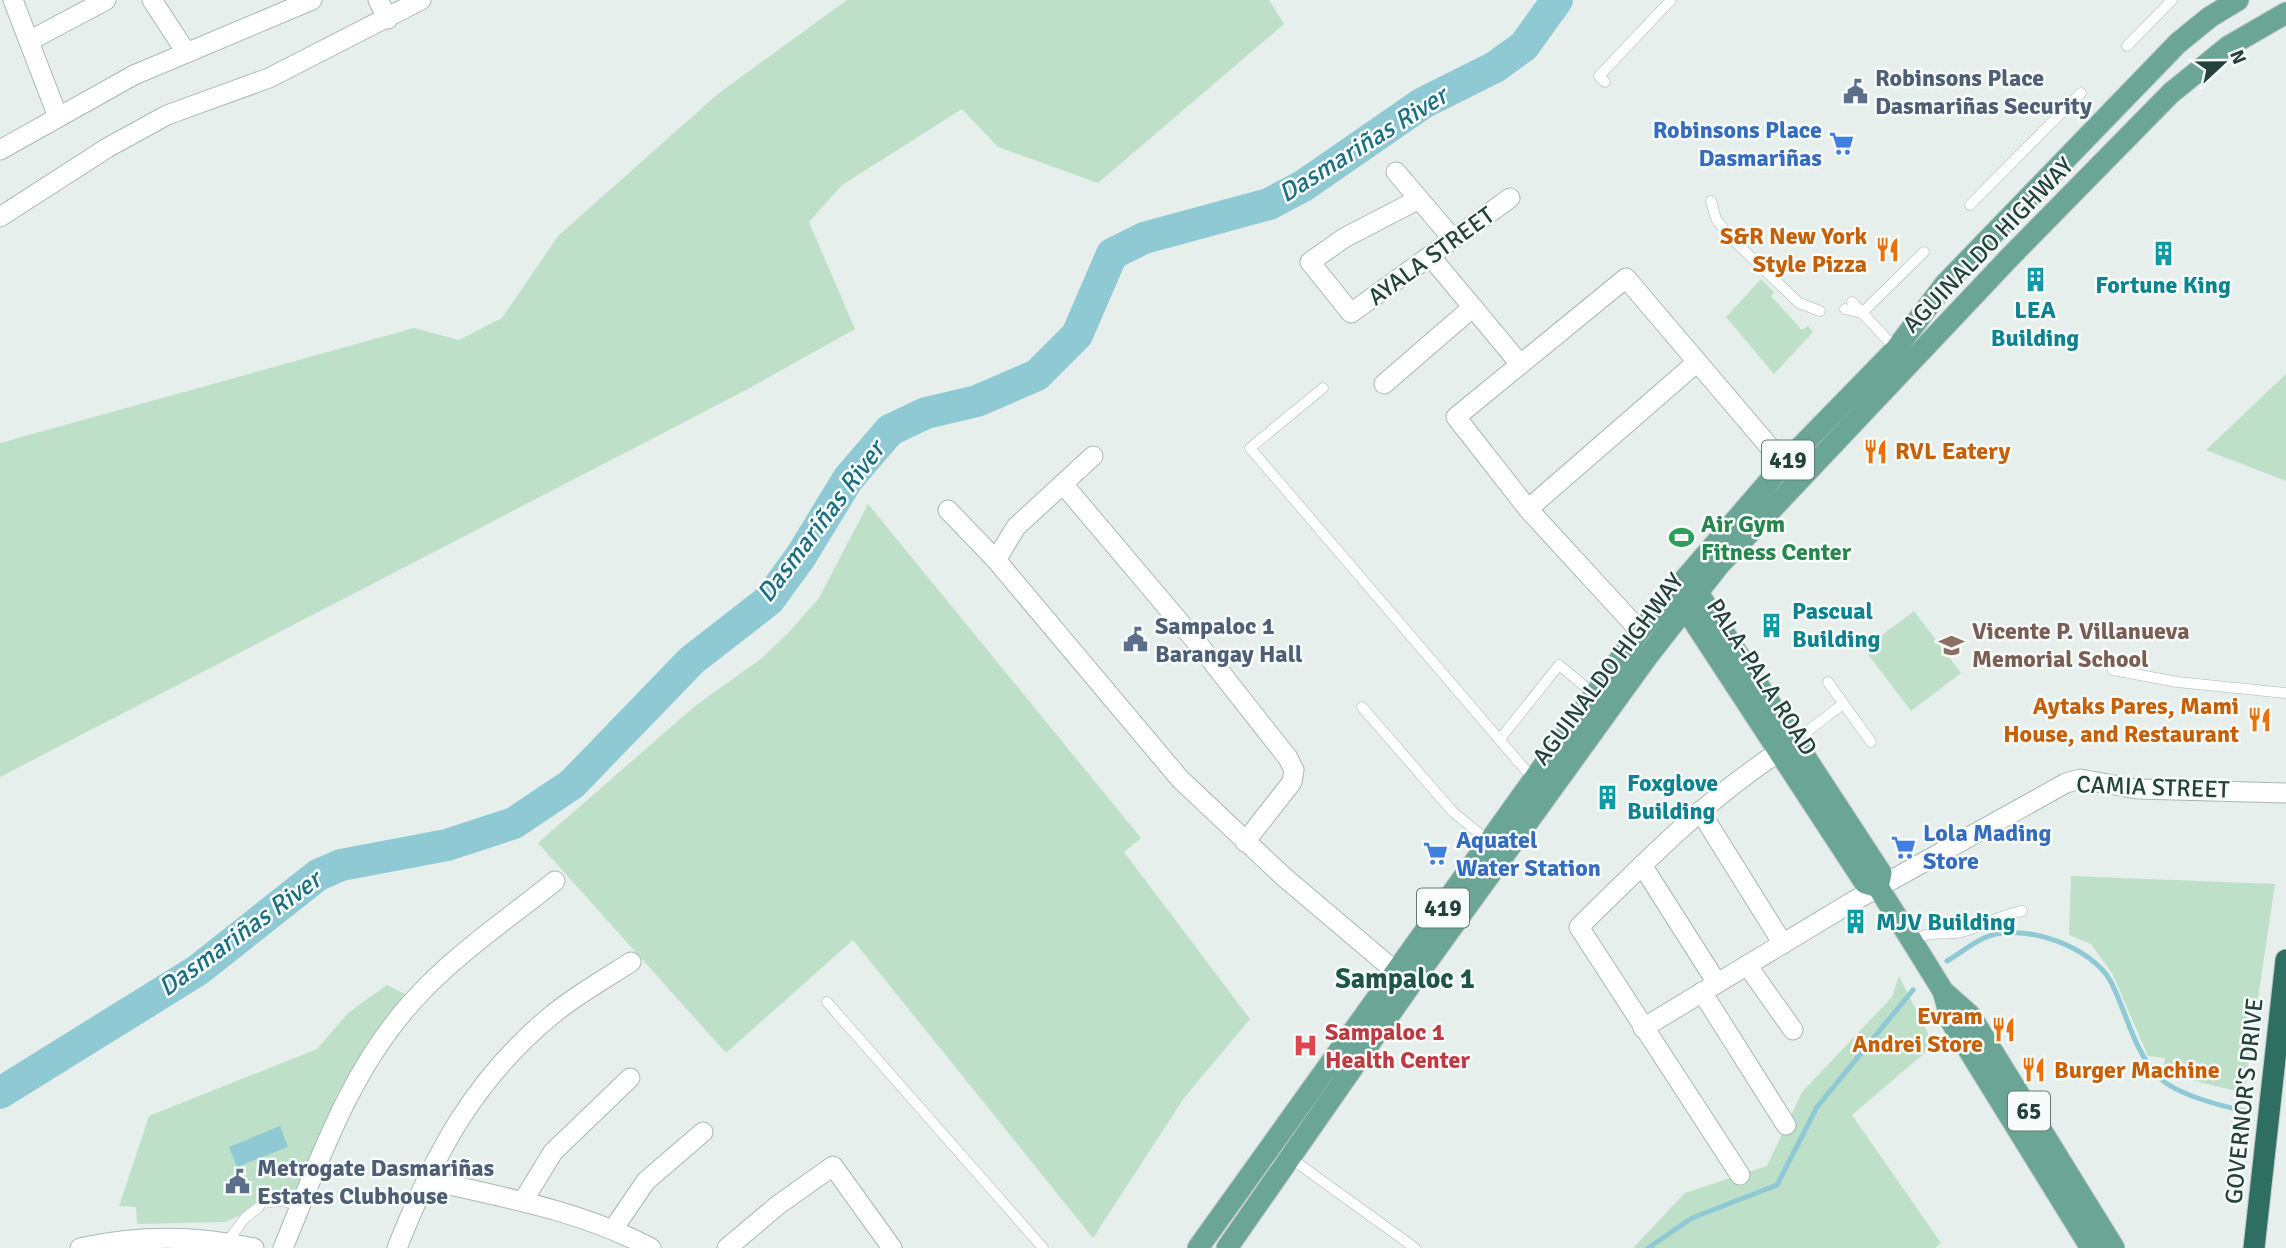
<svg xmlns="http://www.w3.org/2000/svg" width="2286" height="1248" viewBox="0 0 2286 1248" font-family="Signika,sans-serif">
<rect width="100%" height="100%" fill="#e6efeb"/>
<g fill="#bfe0c8">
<polygon points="847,0 1269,0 1284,24 1098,183 998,147 962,109 842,185 809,222 855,329 746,390 0,777 0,443 414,328 459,340 502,318 558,236 719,93"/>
<polygon points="1761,279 1774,292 1771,296 1802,330 1808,326 1813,332 1774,374 1726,317"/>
<polygon points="2286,374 2286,481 2206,450"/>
<polygon points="868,504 1141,838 1124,852 1250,1019 1184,1098 1093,1238 853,940 726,1053 538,843 695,706 762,658 789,632 819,598"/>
<polygon points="1914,611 1961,673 1911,711 1864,649"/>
<polygon points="2071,876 2275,884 2244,1093 2162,1073 2165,1058 2148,1056 2112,973 2091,944 2069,935"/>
<polygon points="1899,976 1934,1045 1852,1115 1941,1243 1935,1248 1633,1248 1685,1193 1767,1166 1802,1092 1892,997"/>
<polygon points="387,985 405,994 368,1043 336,1096 329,1119 295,1191 225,1222 137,1224 136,1207 119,1206 149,1116 317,1049 348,1013"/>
</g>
<polygon fill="#8ec9d4" points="280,1126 288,1147 237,1167 229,1147"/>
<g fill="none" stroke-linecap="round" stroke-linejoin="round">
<g stroke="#8ec9d4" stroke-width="5">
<path d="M1947,961C1959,954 1971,944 1984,938C2021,921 2092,946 2111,982C2127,1013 2134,1053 2160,1078C2177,1095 2225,1107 2249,1112"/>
<polyline points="1648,1248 1692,1218 1777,1185 1817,1107 1913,990"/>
</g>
<polyline stroke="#8ec9d4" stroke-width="32" points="0,1093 198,970 318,875 341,865 447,845 514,823 572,784 692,660 769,600 801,556 848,479 890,430 926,413 977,401 1037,375 1077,335 1112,254 1144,238 1269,204 1303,186 1423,103 1495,67 1524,46 1557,0"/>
<defs>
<g id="lane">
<polyline points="2127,46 2172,0"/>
<polyline points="1605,82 1599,76 1671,0"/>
<polyline points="1711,201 1716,219 1729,236 1799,303 1820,311"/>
<polyline points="1970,205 2081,93"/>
<polyline points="1852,302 1896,349"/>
<polyline points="1845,309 1862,313"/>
<polyline points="1862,313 1924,252"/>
<polyline points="1323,388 1250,448 1534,780"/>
<polyline points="2113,670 2177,682 2286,693"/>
<polyline points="1828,682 1871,742"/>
<polyline points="1362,707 1453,812 1491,843"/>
<polyline points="1500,739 1559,665 1595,695"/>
<polyline points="1796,740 1843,704"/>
<path d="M1912,941C1937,927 1943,938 1965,931C1985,925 2001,915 2022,911"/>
<polyline points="827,1002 1043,1248"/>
<polyline points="1289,1157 1415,1248"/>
<polyline points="270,1202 283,1201 300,1206"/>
<polyline points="227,1242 245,1218 259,1207"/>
</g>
<g id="street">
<polyline points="13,0 58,117"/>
<polyline points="152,0 186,52"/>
<polyline points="378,0 388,19"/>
<polyline points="29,41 106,0"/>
<polyline points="0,150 134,75 312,0"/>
<polyline points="1396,172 1453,239"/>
<polyline points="1419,199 1344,238 1310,262 1351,313 1510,198"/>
<polyline points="0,217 107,148 167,115 269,78 421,0"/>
<polyline points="1430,256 1520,364"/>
<polyline points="1384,384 1473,307"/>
<polyline points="1063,484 1199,645 1288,758 1294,770 1292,782 1245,842"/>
<polyline points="1528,509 1696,363"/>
<polyline points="948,510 996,560 1180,779 1284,877 1408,982"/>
<polyline points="996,560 1016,527 1093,456"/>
<polyline points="1640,631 1528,509 1456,417 1626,278 1784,464"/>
<polyline points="1700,811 1783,944"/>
<polyline points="1642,865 1717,983"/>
<polyline points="1747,965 1793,1030"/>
<polyline points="1702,992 1786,1125"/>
<polyline points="1643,1028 1852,902 2066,783 2080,779 2137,789 2286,793"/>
<path d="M1740,1175L1579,927C1646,861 1711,794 1791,744"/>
<path d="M427,1180C503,1197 582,1211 651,1248"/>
<polyline points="523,1201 553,1152 630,1078"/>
<polyline points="614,1228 646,1181 703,1132"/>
<path d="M80,1248C138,1235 195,1235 254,1248"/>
<path d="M283,1248C319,1162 349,1071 413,1001C454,955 508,919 555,881"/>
<path d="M397,1248C434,1155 473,1080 552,1015C576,995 605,979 631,962"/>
<polyline points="727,1248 778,1205 833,1166 892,1248"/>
</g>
<g id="primary">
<polyline points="1686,588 1698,593 1881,873 1878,887"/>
<polyline points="1682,596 1685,608 1865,883 1878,887 1912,941 1943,991 1952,1023 2091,1248"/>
<polyline points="1943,991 1970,1015 2114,1248"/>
<polyline points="1198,1248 1640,631 1784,464 1896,349 1945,284 2178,43 2210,17 2238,0"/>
<polyline points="1227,1248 1411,984 1647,657 1720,564 2009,258 2171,93 2229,46 2286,13"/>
</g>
<polyline id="highway" points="2254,1248 2286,960"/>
</defs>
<use href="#lane" stroke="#a8b8b2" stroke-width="11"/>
<use href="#street" stroke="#a8b8b2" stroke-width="21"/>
<use href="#primary" stroke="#c2cac8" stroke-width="23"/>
<use href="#highway" stroke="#c2cac8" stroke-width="23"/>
<use href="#lane" stroke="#fff" stroke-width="10"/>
<use href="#street" stroke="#fff" stroke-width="19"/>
<use href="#primary" stroke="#6aa596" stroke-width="21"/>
<use href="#highway" stroke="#2f6f62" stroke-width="21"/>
</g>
<defs>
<symbol id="civic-bare" viewBox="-9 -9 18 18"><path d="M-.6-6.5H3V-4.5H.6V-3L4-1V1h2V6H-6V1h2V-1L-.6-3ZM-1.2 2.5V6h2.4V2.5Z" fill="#5c6f8a" stroke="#f7fbf9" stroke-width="2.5" paint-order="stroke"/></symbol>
<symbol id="supermarket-bare" viewBox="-9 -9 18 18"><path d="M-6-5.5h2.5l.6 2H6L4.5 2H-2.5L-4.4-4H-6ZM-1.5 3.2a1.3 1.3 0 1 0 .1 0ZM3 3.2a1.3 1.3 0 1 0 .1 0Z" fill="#3f7fe0" stroke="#f7fbf9" stroke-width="2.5" paint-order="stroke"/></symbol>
<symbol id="restaurant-bare" viewBox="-9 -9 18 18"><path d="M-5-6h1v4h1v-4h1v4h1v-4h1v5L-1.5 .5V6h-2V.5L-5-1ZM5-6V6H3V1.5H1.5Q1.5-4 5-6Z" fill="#e8710a" stroke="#f7fbf9" stroke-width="2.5" paint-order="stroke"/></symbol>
<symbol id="building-bare" viewBox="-9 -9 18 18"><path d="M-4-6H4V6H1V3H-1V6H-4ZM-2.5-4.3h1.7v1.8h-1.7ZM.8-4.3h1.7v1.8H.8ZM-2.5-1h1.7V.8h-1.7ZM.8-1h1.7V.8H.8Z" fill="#0f9aa8" stroke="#f7fbf9" stroke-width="2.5" paint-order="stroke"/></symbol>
<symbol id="stadium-bare" viewBox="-9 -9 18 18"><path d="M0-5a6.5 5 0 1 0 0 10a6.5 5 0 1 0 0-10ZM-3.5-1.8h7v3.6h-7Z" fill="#2e9e5b" stroke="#f7fbf9" stroke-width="2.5" paint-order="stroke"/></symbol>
<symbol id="school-bare" viewBox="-9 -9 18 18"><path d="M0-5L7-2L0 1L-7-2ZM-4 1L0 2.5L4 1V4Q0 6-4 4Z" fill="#8d6e63" stroke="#f7fbf9" stroke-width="2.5" paint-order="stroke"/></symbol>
<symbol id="hospital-bare" viewBox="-9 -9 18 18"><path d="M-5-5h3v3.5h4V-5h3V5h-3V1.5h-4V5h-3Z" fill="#e0444e" stroke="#f7fbf9" stroke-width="2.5" paint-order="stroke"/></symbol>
</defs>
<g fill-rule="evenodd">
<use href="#civic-bare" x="1838" y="74" width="35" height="35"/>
<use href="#supermarket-bare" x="1824" y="126" width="35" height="35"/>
<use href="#restaurant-bare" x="1870" y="232" width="35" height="35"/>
<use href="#building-bare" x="2146" y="236" width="35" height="35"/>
<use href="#building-bare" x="2018" y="262" width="35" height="35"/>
<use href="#restaurant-bare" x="1858" y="434" width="35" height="35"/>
<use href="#stadium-bare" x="1664" y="520" width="35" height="35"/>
<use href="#building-bare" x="1754" y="608" width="35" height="35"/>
<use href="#civic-bare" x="1118" y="622" width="35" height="35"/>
<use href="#school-bare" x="1934" y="628" width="35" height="35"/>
<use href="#restaurant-bare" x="2242" y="702" width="35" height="35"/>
<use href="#building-bare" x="1590" y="780" width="35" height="35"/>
<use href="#supermarket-bare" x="1886" y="830" width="35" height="35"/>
<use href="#supermarket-bare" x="1418" y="836" width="35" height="35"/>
<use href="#building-bare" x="1838" y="904" width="35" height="35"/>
<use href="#restaurant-bare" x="1986" y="1012" width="35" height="35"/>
<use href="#hospital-bare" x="1288" y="1028" width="35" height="35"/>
<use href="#restaurant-bare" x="2016" y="1052" width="35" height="35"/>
<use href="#civic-bare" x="220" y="1164" width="35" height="35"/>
</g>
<g text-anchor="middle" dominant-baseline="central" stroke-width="5" stroke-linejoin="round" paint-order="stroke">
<g fill="#f7fbf9" stroke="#637a73" stroke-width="2">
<rect x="1762" y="440.5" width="52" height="39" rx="5"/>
<rect x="1417" y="888.5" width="52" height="39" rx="5"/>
<rect x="2008" y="1091.5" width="42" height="39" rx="5"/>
</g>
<g font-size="23" font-weight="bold" fill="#24423a">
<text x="1788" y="460">419</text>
<text x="1443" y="908">419</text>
<text x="2029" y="1111">65</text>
</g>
<g font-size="24" font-weight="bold" fill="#4e5e75" stroke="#f7fbf9" text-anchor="start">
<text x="1875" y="78">Robinsons Place<tspan x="1875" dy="28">Dasmariñas Security</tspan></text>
<text x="1155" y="626">Sampaloc 1<tspan x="1155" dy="28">Barangay Hall</tspan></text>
<text x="257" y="1168">Metrogate Dasmariñas<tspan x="257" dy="28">Estates Clubhouse</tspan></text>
</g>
<g font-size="24" font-weight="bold" fill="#366cbe" stroke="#f7fbf9" text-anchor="start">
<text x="1822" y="130" text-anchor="end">Robinsons Place<tspan x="1822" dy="28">Dasmariñas</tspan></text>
<text x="1923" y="833">Lola Mading<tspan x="1923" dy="28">Store</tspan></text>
<text x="1456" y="840">Aquatel<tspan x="1456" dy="28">Water Station</tspan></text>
</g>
<g font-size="24" font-weight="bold" fill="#c56008" stroke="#f7fbf9" text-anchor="end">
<text x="1867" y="236">S&amp;R New York<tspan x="1867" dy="28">Style Pizza</tspan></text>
<text x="1895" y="451" text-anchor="start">RVL Eatery</text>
<text x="2239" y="706">Aytaks Pares, Mami<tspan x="2239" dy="28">House, and Restaurant</tspan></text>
<text x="1983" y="1016">Evram<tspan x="1983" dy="28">Andrei Store</tspan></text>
<text x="2054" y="1070" text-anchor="start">Burger Machine</text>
</g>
<g font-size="24" fill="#24423a" stroke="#f7fbf9">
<text transform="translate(1988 245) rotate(-46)">AGUINALDO HIGHWAY</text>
<text transform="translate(1431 256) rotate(-36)">AYALA STREET</text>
<text transform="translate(1608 669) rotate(-53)">AGUINALDO HIGHWAY</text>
<text transform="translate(1762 677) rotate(57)">PALA-PALA ROAD</text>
<text transform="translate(2153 787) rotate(2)">CAMIA STREET</text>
<text transform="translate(2244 1101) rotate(-84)">GOVERNOR'S DRIVE</text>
</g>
<g font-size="24" font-weight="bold" fill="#0d838f" stroke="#f7fbf9" text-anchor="start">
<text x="2163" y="285" text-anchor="middle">Fortune King</text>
<text x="2035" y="310" text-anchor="middle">LEA<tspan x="2035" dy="28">Building</tspan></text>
<text x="1792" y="611">Pascual<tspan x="1792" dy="28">Building</tspan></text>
<text x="1627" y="783">Foxglove<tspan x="1627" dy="28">Building</tspan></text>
<text x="1876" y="922">MJV Building</text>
</g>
<g font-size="24" font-weight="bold" fill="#27864d" stroke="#f7fbf9" text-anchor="start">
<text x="1701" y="524">Air Gym<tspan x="1701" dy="28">Fitness Center</tspan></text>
</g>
<g font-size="24" font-weight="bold" fill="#785e54" stroke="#f7fbf9" text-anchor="start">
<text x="1972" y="631">Vicente P. Villanueva<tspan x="1972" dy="28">Memorial School</tspan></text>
</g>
<g font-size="24" font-weight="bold" fill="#be3a42" stroke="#f7fbf9" text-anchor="start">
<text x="1325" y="1032">Sampaloc 1<tspan x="1325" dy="28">Health Center</tspan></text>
</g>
<g font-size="26" font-style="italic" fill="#1c6f80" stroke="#f7fbf9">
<text transform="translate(1363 145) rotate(-32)">Dasmariñas River</text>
<text transform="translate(821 522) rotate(-53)">Dasmariñas River</text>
<text transform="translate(240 934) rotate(-36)">Dasmariñas River</text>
</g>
<g font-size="28" font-weight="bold" fill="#1f5548" stroke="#f7fbf9">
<text x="1405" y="979">Sampaloc 1</text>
</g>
</g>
<g transform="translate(2223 63) rotate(68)" stroke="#f7fbf9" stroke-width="5" paint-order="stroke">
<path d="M0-5L12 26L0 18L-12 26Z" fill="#24423a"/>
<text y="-10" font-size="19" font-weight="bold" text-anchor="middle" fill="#24423a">N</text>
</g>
</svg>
